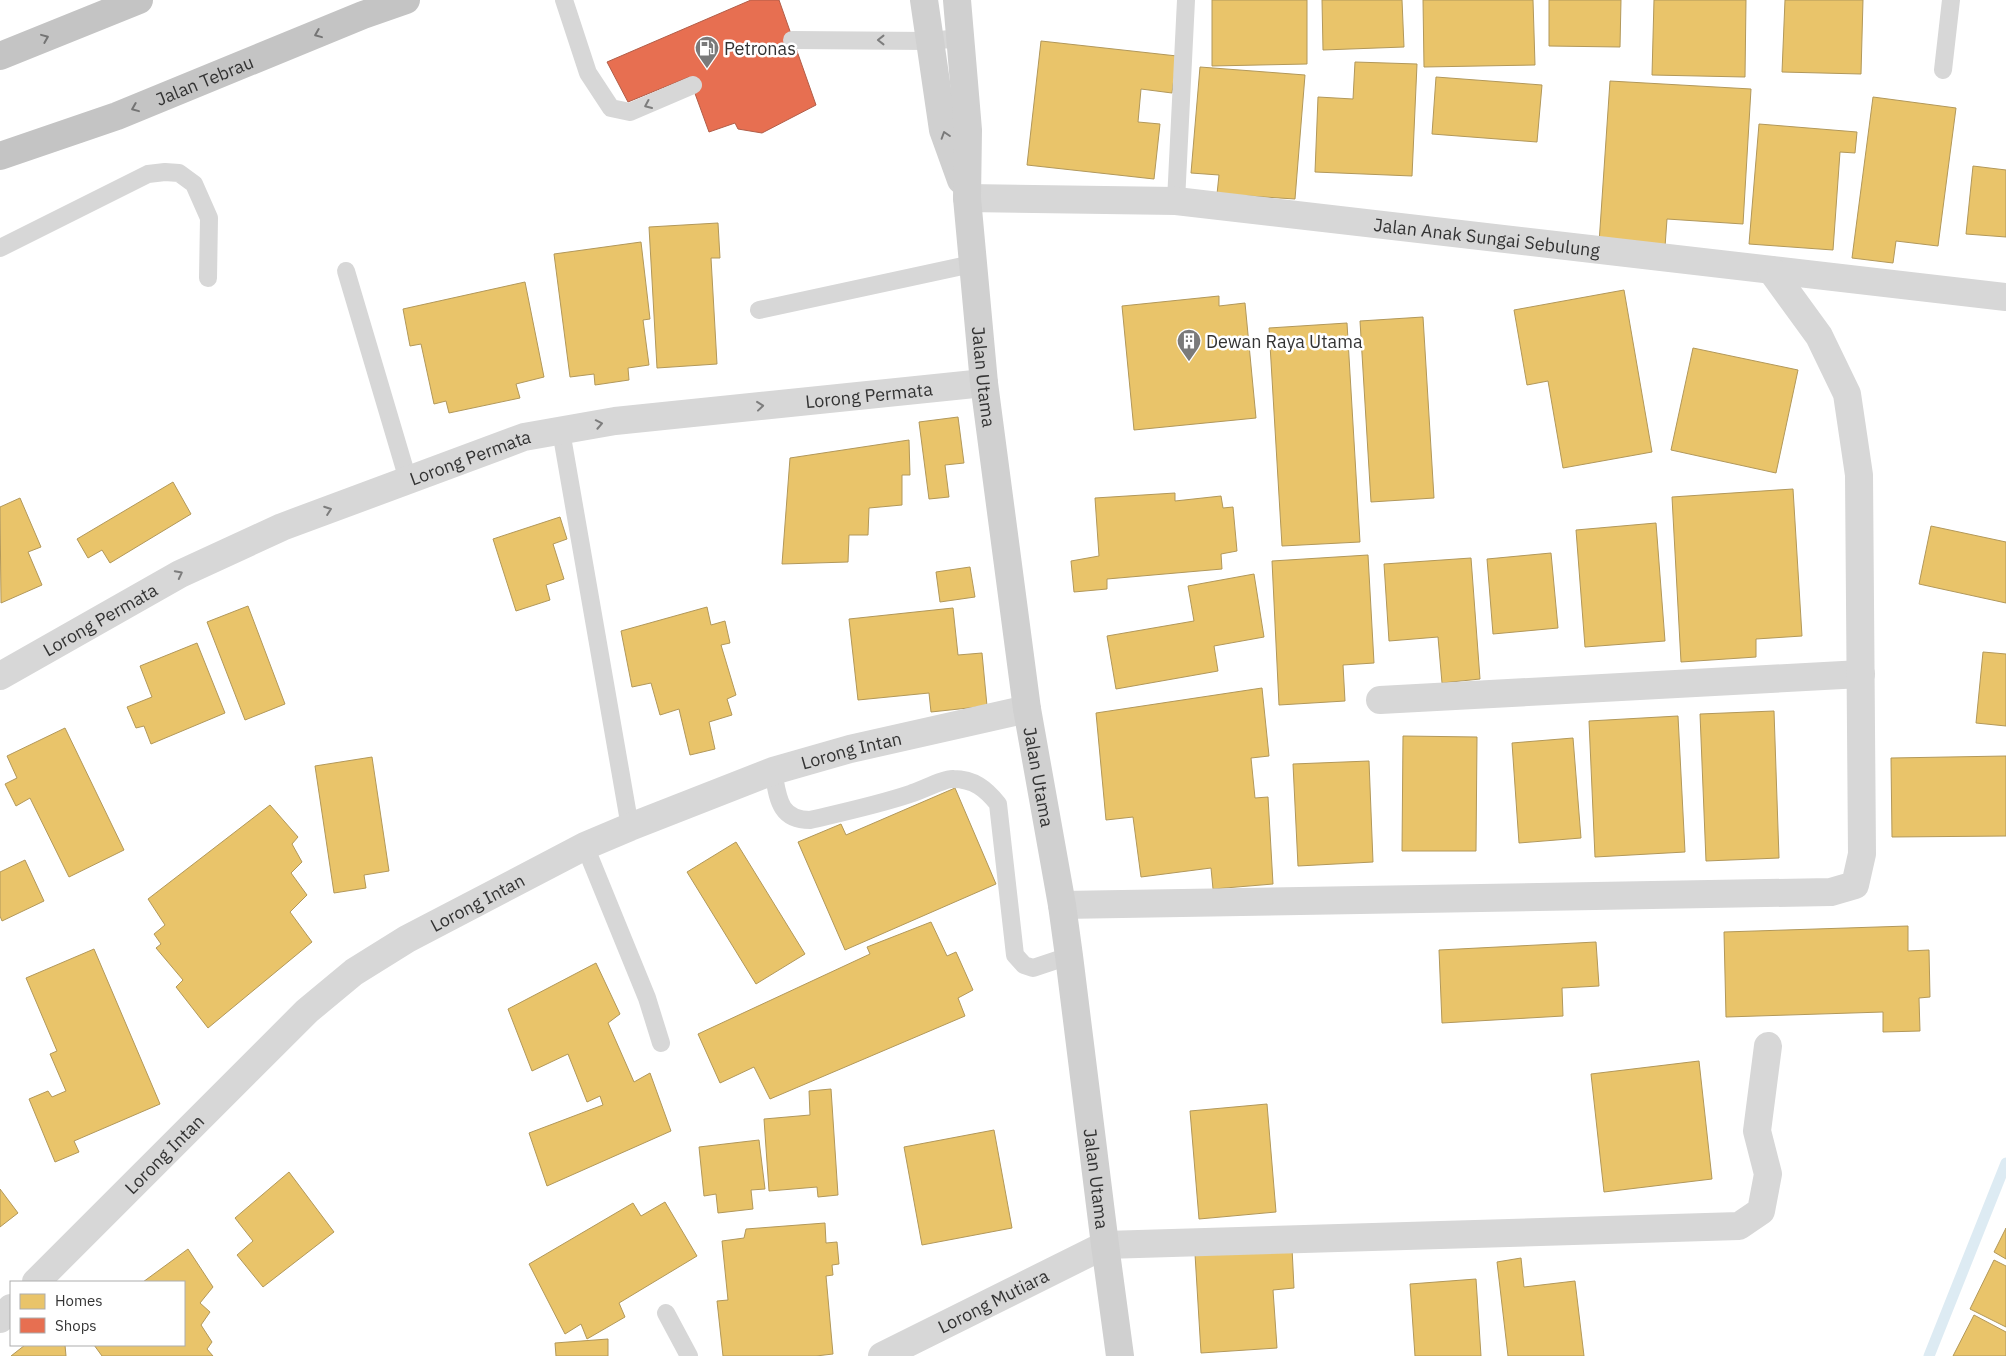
<svg xmlns="http://www.w3.org/2000/svg" width="2006" height="1356" viewBox="0 0 2006 1356" font-family="'IBM Plex Sans',sans-serif">
<rect width="100%" height="100%" fill="#fff"/>
<g fill="#e9c46a" stroke="#b2985a">
<polygon points="1212,0 1307,0 1307,64 1212,66"/>
<polygon points="1322,0 1402,0 1404,47 1323,50"/>
<polygon points="1423,0 1533,0 1535,65 1424,67"/>
<polygon points="1549,0 1621,0 1620,47 1549,46"/>
<polygon points="1654,0 1746,0 1745,77 1652,75"/>
<polygon points="1785,0 1863,0 1861,74 1782,72"/>
<polygon points="1041,41 1177,56 1172,93 1141,89 1138,122 1160,124 1154,179 1027,165"/>
<polygon points="1355,62 1417,64 1412,176 1315,172 1318,97 1353,99"/>
<polygon points="1200,67 1305,75 1295,199 1217,194 1219,175 1191,173"/>
<polygon points="1436,77 1542,85 1537,142 1432,134"/>
<polygon points="1610,81 1751,89 1743,224 1667,219 1665,247 1599,243"/>
<polygon points="1873,97 1956,108 1938,246 1896,241 1893,263 1852,258"/>
<polygon points="1759,124 1857,132 1855,153 1840,152 1833,250 1749,244"/>
<polygon points="1973,166 2006,170 2006,237 1966,234"/>
<polygon points="718,223 720,258 711,258 717,364 657,368 649,227"/>
<polygon points="641,242 650,319 643,320 649,365 628,368 629,380 595,385 594,374 570,377 554,254"/>
<polygon points="525,282 544,377 516,384 520,398 449,413 446,401 434,404 421,344 410,346 403,309"/>
<polygon points="1624,290 1652,452 1563,468 1548,381 1527,385 1514,310"/>
<polygon points="1219,296 1219,306 1245,303 1256,418 1134,430 1122,306"/>
<polygon points="1423,317 1434,498 1371,502 1360,321"/>
<polygon points="1347,323 1360,542 1282,546 1269,328"/>
<polygon points="1693,348 1798,370 1776,473 1671,450"/>
<polygon points="958,417 964,463 945,465 949,497 929,499 919,422"/>
<polygon points="909,440 910,475 902,475 902,505 869,508 868,535 849,535 848,562 782,564 790,458"/>
<polygon points="173,482 191,514 110,563 102,550 88,558 77,539"/>
<polygon points="1793,489 1802,636 1756,639 1756,657 1681,662 1672,497"/>
<polygon points="1175,493 1175,501 1221,496 1223,508 1233,507 1237,551 1221,554 1222,569 1107,579 1107,589 1074,592 1071,561 1099,556 1095,498"/>
<polygon points="20,498 41,547 28,552 42,585 1,603 0,507"/>
<polygon points="560,517 567,539 553,544 564,579 546,585 550,600 516,611 493,539"/>
<polygon points="1656,523 1665,641 1585,647 1576,530"/>
<polygon points="1931,526 2006,542 2006,603 1919,584"/>
<polygon points="1551,553 1558,628 1493,634 1487,559"/>
<polygon points="1368,555 1374,663 1343,665 1345,701 1279,705 1272,561"/>
<polygon points="1471,558 1480,679 1442,683 1438,637 1389,641 1384,564"/>
<polygon points="970,567 975,597 940,602 936,572"/>
<polygon points="1254,574 1264,637 1214,646 1218,671 1116,689 1107,636 1194,621 1188,586"/>
<polygon points="248,606 285,704 245,720 207,622"/>
<polygon points="707,607 711,625 725,621 730,643 721,645 736,695 727,699 732,715 709,722 715,749 690,755 679,709 660,715 651,683 632,687 621,631"/>
<polygon points="953,608 958,655 982,653 987,706 931,712 929,693 858,700 849,619"/>
<polygon points="197,643 225,713 151,744 144,726 136,728 127,707 152,697 140,666"/>
<polygon points="1983,652 2006,654 2006,726 1976,723"/>
<polygon points="1262,688 1269,756 1251,758 1255,798 1268,797 1273,884 1213,889 1211,868 1141,877 1133,817 1106,820 1096,713"/>
<polygon points="1774,711 1779,858 1706,861 1700,714"/>
<polygon points="1678,716 1685,852 1595,857 1589,721"/>
<polygon points="65,728 124,850 69,877 30,798 16,806 5,784 17,778 7,756"/>
<polygon points="1403,736 1477,737 1476,851 1402,851"/>
<polygon points="1573,738 1581,838 1519,843 1512,743"/>
<polygon points="2006,756 2006,836 1892,837 1891,758"/>
<polygon points="372,757 389,871 364,875 366,888 334,893 315,766"/>
<polygon points="1369,761 1373,862 1298,866 1293,764"/>
<polygon points="955,788 996,884 845,950 798,842 841,824 846,835"/>
<polygon points="270,805 298,837 292,844 302,862 291,873 307,895 290,912 312,942 208,1028 176,987 183,980 156,948 161,944 154,934 165,925 148,899"/>
<polygon points="736,842 805,954 756,984 687,872"/>
<polygon points="25,860 44,901 2,921 0,916 0,872"/>
<polygon points="931,922 947,956 956,952 973,990 958,998 965,1016 770,1099 754,1067 720,1083 698,1034 870,954 867,947"/>
<polygon points="1908,926 1908,951 1929,950 1930,997 1919,998 1920,1031 1883,1032 1883,1012 1726,1017 1724,932"/>
<polygon points="1596,942 1599,986 1562,988 1563,1016 1442,1023 1439,950"/>
<polygon points="94,949 160,1104 74,1141 79,1152 55,1162 29,1099 48,1091 52,1097 66,1091 50,1054 57,1051 26,978"/>
<polygon points="596,963 620,1014 608,1023 634,1082 650,1073 671,1131 547,1186 529,1133 603,1105 600,1096 587,1102 568,1054 532,1071 508,1009"/>
<polygon points="1699,1061 1712,1179 1604,1192 1591,1074"/>
<polygon points="831,1089 838,1195 818,1197 817,1187 769,1191 764,1119 810,1115 809,1091"/>
<polygon points="1267,1104 1276,1212 1199,1219 1190,1111"/>
<polygon points="994,1130 1012,1228 922,1245 904,1147"/>
<polygon points="759,1140 765,1189 751,1190 753,1209 718,1213 716,1194 704,1196 699,1147"/>
<polygon points="289,1172 334,1232 263,1287 237,1255 253,1241 235,1218"/>
<polygon points="0,1189 18,1213 0,1227"/>
<polygon points="665,1202 697,1256 619,1303 625,1317 587,1339 581,1324 565,1334 529,1264 633,1203 641,1216"/>
<polygon points="825,1223 826,1243 837,1242 839,1264 832,1265 833,1275 826,1276 833,1354 816,1356 723,1356 717,1301 728,1300 722,1241 744,1238 746,1229"/>
<polygon points="2006,1228 2006,1259 1994,1252"/>
<polygon points="1292,1248 1294,1288 1273,1290 1277,1348 1201,1353 1195,1254"/>
<polygon points="188,1249 213,1287 200,1303 210,1312 201,1325 212,1342 207,1349 213,1356 102,1356 94,1345 184,1345 184,1282 143,1282"/>
<polygon points="1521,1258 1524,1287 1575,1281 1584,1356 1508,1356 1497,1262"/>
<polygon points="1994,1260 2006,1266 2006,1327 1970,1309"/>
<polygon points="1476,1279 1481,1356 1415,1356 1410,1284"/>
<polygon points="1974,1315 2006,1332 2006,1356 1953,1356"/>
<polygon points="608,1339 608,1356 556,1356 555,1343"/>
<polygon points="25,1345 65,1345 66,1356 11,1356"/>
</g>
<polygon fill="#e76f51" stroke="#b15d48" points="751,0 779,0 816,105 762,133 738,129 735,123 709,132 689,77 628,102 607,62"/>
<g fill="none" stroke-linecap="round" stroke-linejoin="round">
<polyline stroke="#ddebf3" stroke-width="11" points="1929,1356 2006,1163"/>
<g stroke="#d7d7d7" stroke-width="18">
<polyline points="564,0 588,73 611,108 630,112 693,85"/>
<polyline points="792,40 929,41 961,38"/>
<polyline points="1943,70 1951,0"/>
<polyline points="1176,201 1186,0"/>
<polyline points="0,248 148,174 165,172 179,173 194,184 209,218 208,278"/>
<polyline points="346,271 408,480"/>
<polyline points="759,310 972,264"/>
<polyline points="561,431 630,827"/>
<path d="M773,771C778,796 778,820 810,820C844,812 877,805 910,794C920,791 946,778 953,779C974,779 986,789 998,804L1015,955L1024,965L1033,968L1069,956"/>
<polyline points="585,846 647,998 661,1043"/>
<polyline points="666,1313 689,1356"/>
</g>
<g stroke="#d7d7d7" stroke-width="28">
<path id="s1" d="M967,198L1176,201L2006,297"/>
<path id="s2" d="M0,676L180,574L282,527L524,437L615,421L984,383"/>
<polyline points="1380,700 1861,674"/>
<polyline points="1062,905 1831,892 1855,885 1862,854 1859,475 1847,394 1819,336 1771,270"/>
<path id="s3" d="M36,1282L307,1011L354,972L407,939L585,846L630,827L773,771L850,749L1027,709"/>
<polyline points="0,1319 11,1308"/>
<path id="s4" d="M882,1356L1105,1245L1739,1226L1761,1211L1768,1174L1757,1131L1768,1046"/>
</g>
<g stroke="#d0d0d0" stroke-width="28">
<polyline points="924,0 943,130 961,180"/>
<path id="s5" d="M957,0L968,130L967,198L984,383L1027,709L1062,905L1069,956L1105,1245L1120,1356"/>
</g>
<g stroke="#c4c4c4" stroke-width="28">
<polyline points="0,56 139,0"/>
<path id="s6" d="M0,156L117,116L363,15L406,0"/>
</g>
</g>
<defs><path id="oneway-chevron" d="M-2-3.5L2.5 0L-2 3.5" fill="none" stroke-width="1.6" stroke-linecap="round" stroke-linejoin="round" transform="scale(1.25)"/></defs>
<g stroke="#747474">
<use href="#oneway-chevron" transform="translate(318 34) rotate(158)"/>
<use href="#oneway-chevron" transform="translate(45 38) rotate(-22)"/>
<use href="#oneway-chevron" transform="translate(135 108) rotate(158)"/>
</g>
<g stroke="#7d7d7d">
<use href="#oneway-chevron" transform="translate(881 40) rotate(-180)"/>
<use href="#oneway-chevron" transform="translate(648 105) rotate(156)"/>
<use href="#oneway-chevron" transform="translate(760 406) rotate(-6)"/>
<use href="#oneway-chevron" transform="translate(599 424) rotate(-11)"/>
<use href="#oneway-chevron" transform="translate(328 510) rotate(-20)"/>
<use href="#oneway-chevron" transform="translate(179 574) rotate(-27)"/>
</g>
<use stroke="#7a7a7a" href="#oneway-chevron" transform="translate(945 135) rotate(-108)"/>
<defs>
<symbol id="fuel-pin" viewBox="-11 -11 22 30"><path d="M0 17L-7.5 6A9.5 9.5 0 1 1 7.5 6Z" fill="#7a7a7a" stroke="#fff"/><path d="M-5.5-6h7V0h2V4h1.3V-2.5L3-4.5l.8-.8L6-3V5H2.5V1h-1V6h-7ZM-4.2-4.7v3.2H.2V-4.7Z" fill="#fff"/></symbol>
<symbol id="building-pin" viewBox="-11 -11 22 30"><path d="M0 17L-7.5 6A9.5 9.5 0 1 1 7.5 6Z" fill="#7a7a7a" stroke="#fff"/><path d="M-4-6H4V6H1V3H-1V6H-4ZM-2.5-4.3h1.7v1.8h-1.7ZM.8-4.3h1.7v1.8H.8ZM-2.5-1h1.7V.8h-1.7ZM.8-1h1.7V.8H.8Z" fill="#fff"/></symbol>
</defs>
<g fill-rule="evenodd">
<use href="#fuel-pin" x="693" y="34" width="28" height="38"/>
<use href="#building-pin" x="1175" y="327" width="28" height="38"/>
</g>
<g text-anchor="middle" dominant-baseline="central" stroke-width="5" stroke-linejoin="round" paint-order="stroke">
<g font-size="18" fill="#333" stroke="#fff" text-anchor="start">
<text x="724" y="48">Petronas</text>
<text x="1206" y="341">Dewan Raya Utama</text>
</g>
<g font-size="18" fill="#333" stroke="#fff">
<text stroke="none"><textPath href="#s6" startOffset="218">Jalan Tebrau</textPath></text>
<text stroke="none"><textPath href="#s1" startOffset="522">Jalan Anak Sungai Sebulung</textPath></text>
<text stroke="none"><textPath href="#s5" startOffset="378">Jalan Utama</textPath></text>
<text stroke="none"><textPath href="#s2" startOffset="925">Lorong Permata</textPath></text>
<text stroke="none"><textPath href="#s2" startOffset="520">Lorong Permata</textPath></text>
<text stroke="none"><textPath href="#s2" startOffset="115">Lorong Permata</textPath></text>
<text stroke="none"><textPath href="#s3" startOffset="991">Lorong Intan</textPath></text>
<text stroke="none"><textPath href="#s5" startOffset="782">Jalan Utama</textPath></text>
<text stroke="none"><textPath href="#s3" startOffset="586">Lorong Intan</textPath></text>
<text stroke="none"><textPath href="#s3" startOffset="181">Lorong Intan</textPath></text>
<text stroke="none"><textPath href="#s5" startOffset="1188">Jalan Utama</textPath></text>
<text stroke="none"><textPath href="#s4" startOffset="124">Lorong Mutiara</textPath></text>
</g>
</g>
<rect x="10" y="1281" width="175" height="65" fill="#ffffff" stroke="#adadad"/>
<rect x="20" y="1294" width="25" height="15" fill="#e9c46a" stroke="#adadad"/>
<text x="55" y="1306" font-size="15" fill="#333333">Homes</text>
<rect x="20" y="1318" width="25" height="15" fill="#e76f51" stroke="#adadad"/>
<text x="55" y="1331" font-size="15" fill="#333333">Shops</text>
</svg>
